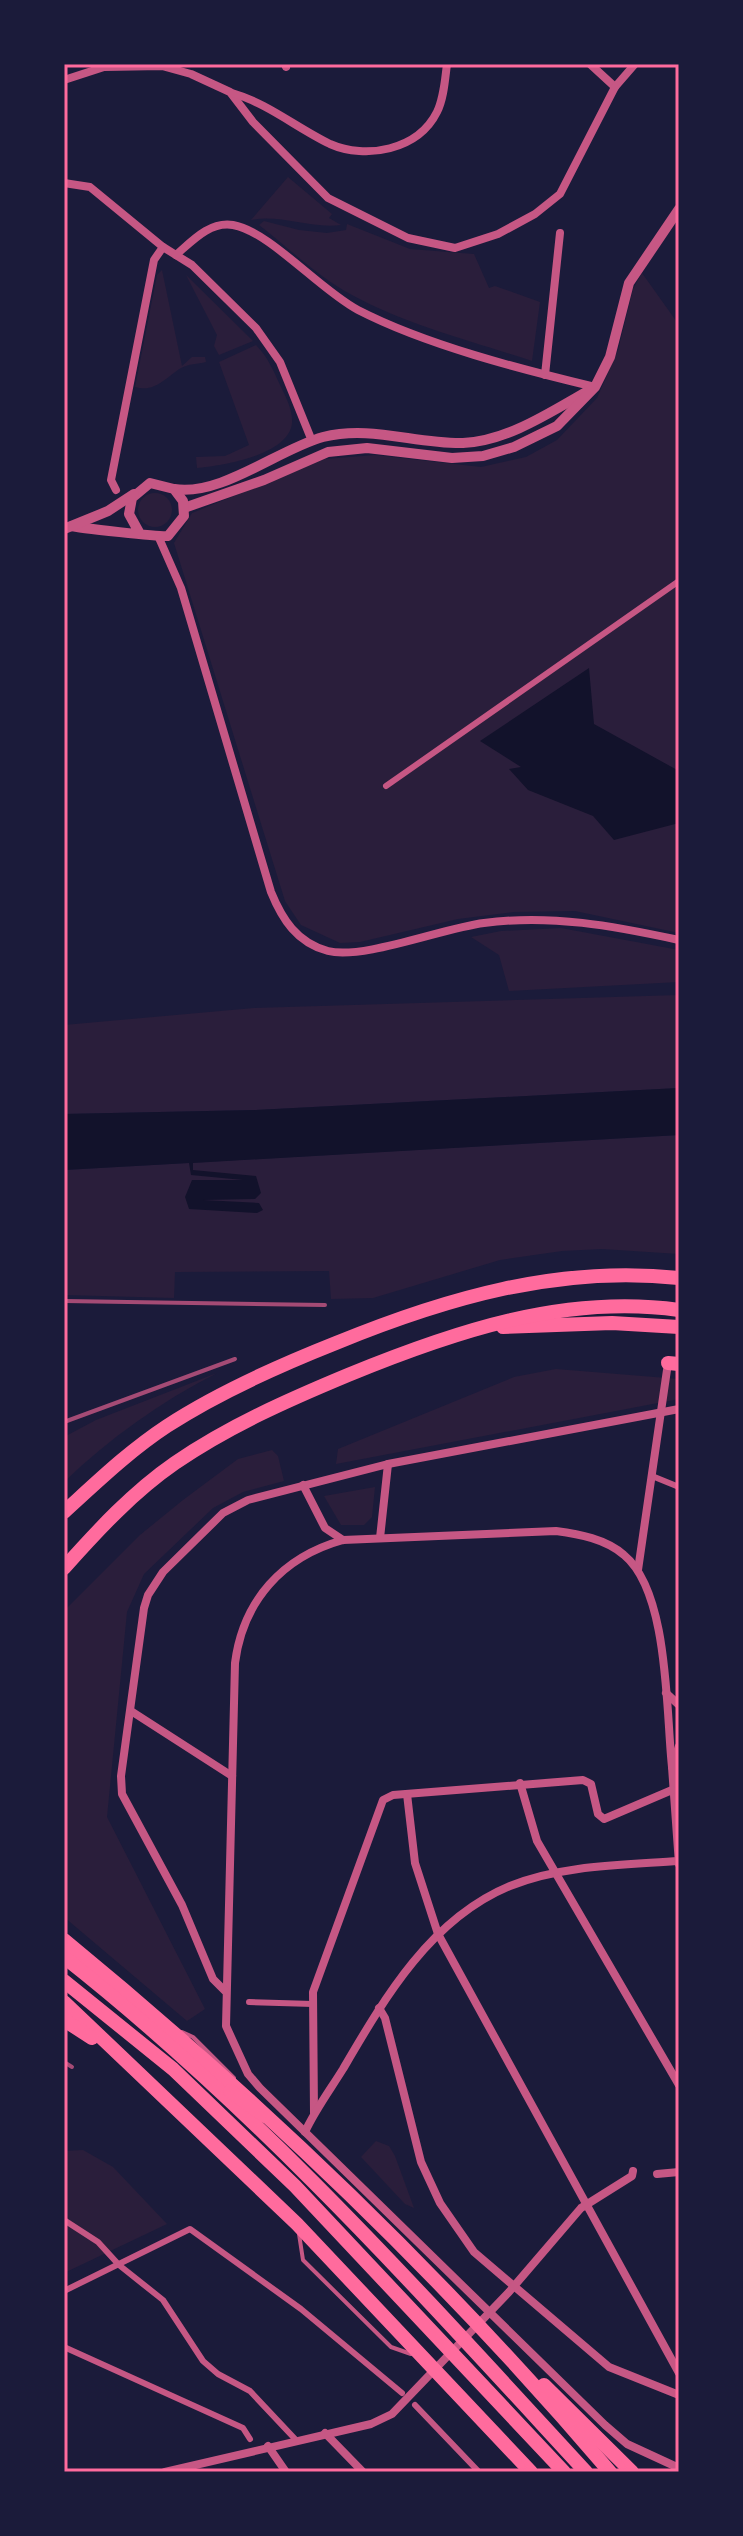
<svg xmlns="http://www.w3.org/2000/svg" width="743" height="2536" viewBox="0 0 743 2536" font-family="Jost,sans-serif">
<rect width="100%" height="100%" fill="#1b1b3a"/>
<g fill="#2a1e3b">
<path d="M288,177L332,214L329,218L341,225C310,229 280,214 251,220Z"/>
<path d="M264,221L299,230L327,233L346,230L347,224L410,249L474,254L489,288L495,286L540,302L532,361C472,341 407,325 352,295C318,277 290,249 259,225Z"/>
<path d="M162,270L182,366L192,357H205L206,362C198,364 188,364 181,368C165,378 155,393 135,387L157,275Z"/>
<polygon points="642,273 679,325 679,933 575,911 514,912 458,919 360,942 340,943 301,925 285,901 174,543 192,513 325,459 375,455 481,467 526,457 557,440 597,398 618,350 633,289"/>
<polygon points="186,275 253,341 219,355 214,346 217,335"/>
<path d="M256,345C268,357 274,372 281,387C286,397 293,411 292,423C289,455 222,466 197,468L196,457L225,456L249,445L219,362Z"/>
<circle cx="155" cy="510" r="17"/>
<polygon points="561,928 679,950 679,982 509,991 499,955 471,937 501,931"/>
<polygon points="679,995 679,1088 256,1110 64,1114 64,1025 254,1008"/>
<polygon points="679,1135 679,1254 602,1249 562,1251 500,1260 373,1298 331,1299 329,1271 175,1272 174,1298 64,1295 64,1170"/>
<polygon points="556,1369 679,1379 679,1399 336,1464 338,1449 514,1377"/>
<path d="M217,1373C160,1402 110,1438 64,1482V1437L96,1420Z"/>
<polygon points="272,1450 278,1456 284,1481 243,1492 213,1508 144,1574 127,1612 107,1817 205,2009 187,2021 64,1917 64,1611 140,1535 183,1500 238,1459"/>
<polygon points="375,1487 372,1517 364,1525 341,1525 324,1496"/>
<polygon points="376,2141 389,2146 395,2156 414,2208 405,2204 361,2157"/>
<polygon points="83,2150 113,2167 167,2224 64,2273 64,2151"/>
</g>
<g fill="#12122b">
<polygon points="589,668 594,724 679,771 679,823 614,840 593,816 528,790 509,769 521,767 480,741"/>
<polygon points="679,1088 679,1135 193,1163 193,1170 256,1176 261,1193 255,1199 203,1200 259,1203 263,1210 257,1213 189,1209 185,1197 192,1180 243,1180 191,1175 189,1163 64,1170 64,1114 256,1110"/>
</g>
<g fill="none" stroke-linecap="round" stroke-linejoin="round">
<g stroke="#c65784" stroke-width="4">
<polyline points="182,2032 193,2037 234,2078"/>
<polyline points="299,2234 303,2260 391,2347 411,2354"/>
</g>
<g stroke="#c65784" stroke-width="6">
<polyline points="386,786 679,581"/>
<polyline points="652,1476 679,1487"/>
<polyline points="249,2002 313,2004"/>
<polyline points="64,2220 98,2242 119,2265 163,2300 203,2361 218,2374 250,2391 296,2440"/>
<polyline points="64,2291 190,2229 301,2309 402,2393"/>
<polyline points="64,2347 243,2428 250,2439"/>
<polyline points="415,2405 479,2472"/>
</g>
<g stroke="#c65784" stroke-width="8">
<polyline points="285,64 286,67"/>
<polyline points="590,64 615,87"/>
<polyline points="64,80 104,67 162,66 191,74 230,92 253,122 328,198 408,238 455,248 498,234 535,214 560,194 615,87 635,64"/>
<path d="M232,93C267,103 297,128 330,144C366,160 418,150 437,112C444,98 445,79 447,64"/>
<polyline points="64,183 90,187 163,247 192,265 256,328 280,362 312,441"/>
<path d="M176,255C192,241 210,221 233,225C269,231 320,290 358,310C426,345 520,369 595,387"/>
<polyline points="545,375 560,233"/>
<polyline points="116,490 111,480 154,260 163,247"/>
<path d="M159,538L181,588L271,892C282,919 297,943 328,951C363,960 443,928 484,923C551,914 614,926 679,940"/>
<polyline points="303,1485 325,1528 343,1540"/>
<polyline points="380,1538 388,1464"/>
<polyline points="638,1570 668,1363"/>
<polyline points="666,1693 679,1705"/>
<polyline points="131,1711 232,1776"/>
<path d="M672,1767C666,1712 669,1592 624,1555C606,1539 579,1534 556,1531L343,1540C282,1557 243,1601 235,1663L226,2026L248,2074L260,2088L605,2425L627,2444L679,2468"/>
<polyline points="520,1783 537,1841 679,2085"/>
<polyline points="407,1794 415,1863 438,1934 679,2373"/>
<polyline points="679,1864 672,1767 679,1746"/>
<polyline points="225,1991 213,1979 182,1905 122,1794 121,1776 144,1608 148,1595 163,1572 223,1513 248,1500 388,1464 679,1409"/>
<polyline points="379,2008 385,2018 421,2162 440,2203 474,2252 609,2367 679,2395"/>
<polyline points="314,2113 313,1992 383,1800 393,1795 583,1780 591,1784 598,1814 604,1819 672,1790"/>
<path d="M305,2132C315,2110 330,2090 343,2069C384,1999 430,1919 510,1886C561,1865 624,1865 679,1861"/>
<polyline points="657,2174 679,2172"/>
<polyline points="325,2433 363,2472"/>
<polyline points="268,2446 286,2472"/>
<polyline points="165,2472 371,2424 392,2414 509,2292 581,2208 632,2176 633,2171"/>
</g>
<g stroke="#c65784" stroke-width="10">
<path d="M174,489C220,497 279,449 323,437C371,425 415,444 463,443C507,441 549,413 586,392"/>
<polyline points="184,508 264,480 328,452 367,448 452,458 483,456 514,447 557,426 595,387 610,357 629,283 679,209"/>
<path d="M72,526C77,528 162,537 168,536L184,516L183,501L174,489L150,483L132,498L129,514L140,534"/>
<polyline points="64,529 108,511 134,494"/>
</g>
<g stroke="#ff6b9d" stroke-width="14">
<polyline points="503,1327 612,1323 679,1327"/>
<polyline points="668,1363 679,1364"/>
<path d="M64,1512C97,1482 129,1451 167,1426C219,1392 278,1366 336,1343C446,1298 559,1265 679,1278"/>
<path d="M64,1568C98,1530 133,1492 175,1463C229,1426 288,1400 348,1375C453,1332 564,1294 679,1310"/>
<path d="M64,1940C260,2101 446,2279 610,2472"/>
<polyline points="64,1981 173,2069 295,2186 564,2472"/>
<polyline points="64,2002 297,2224 531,2472"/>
<polyline points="64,2020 92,2038"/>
<polyline points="544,2385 632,2472"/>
</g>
<g stroke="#ff6b9d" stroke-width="14">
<path d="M64,1957C256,2108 421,2293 586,2472"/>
<polyline points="230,2091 265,2116"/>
</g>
<g stroke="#a44b75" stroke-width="4">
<polyline points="64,1301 325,1305"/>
<polyline points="64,1422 235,1359"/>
<polyline points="64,2062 72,2067"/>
</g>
</g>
<rect width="743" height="2536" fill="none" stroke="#1b1b3a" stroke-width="132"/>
<rect x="66" y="66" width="611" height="2404" fill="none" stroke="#ff6b9d" stroke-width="3"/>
</svg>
